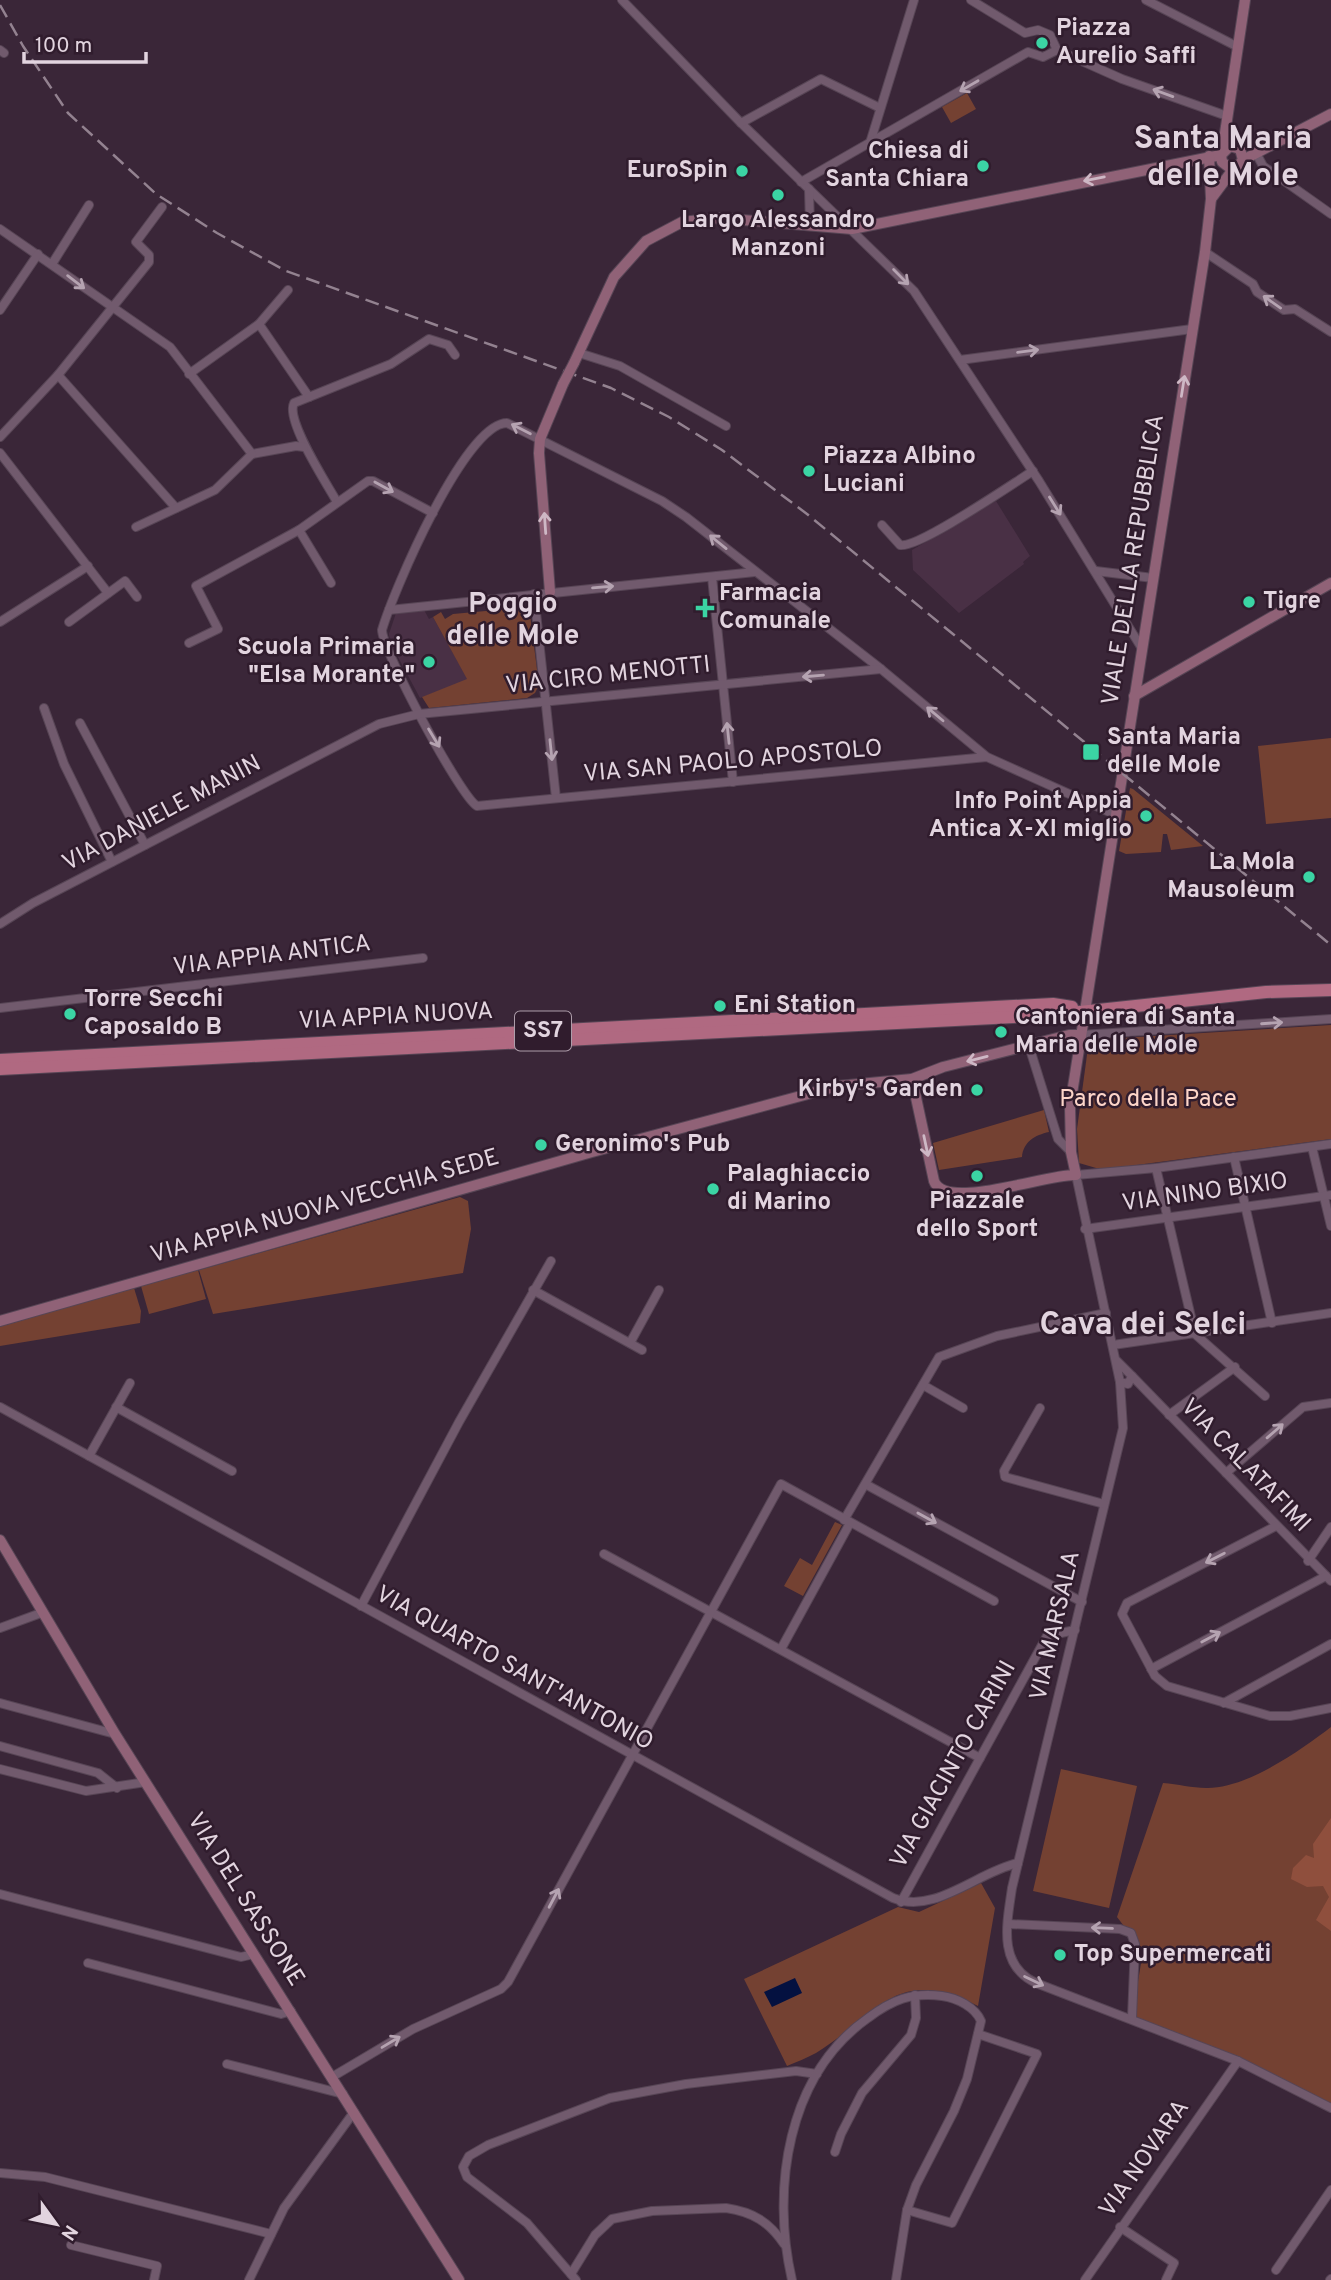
<svg xmlns="http://www.w3.org/2000/svg" width="1331" height="2280" viewBox="0 0 1331 2280" font-family="Overpass,sans-serif">
<rect width="100%" height="100%" fill="#3a2638"/>
<g fill="#493045">
<polygon points="996,501 1030,556 1023,562 1024,564 959,613 913,570 912,550"/>
<polygon points="424,610 429,619 433,617 468,680 420,698 391,644 389,634 396,613"/>
</g>
<g fill="#744132">
<polygon points="967,93 976,109 951,123 942,107"/>
<polygon points="529,607 539,685 535,693 527,698 429,708 422,697 467,679 433,617 441,612 445,619 453,614"/>
<polygon points="1331,738 1331,818 1266,824 1258,746"/>
<polygon points="1130,788 1133,789 1203,846 1171,850 1167,834 1163,834 1161,852 1126,854 1119,851"/>
<polygon points="1331,1025 1331,1139 1114,1168 1096,1168 1079,1163 1077,1129 1089,1040"/>
<path d="M1044,1110L1049,1132C1035,1135 1023,1142 1022,1157L939,1170L933,1143Z"/>
<polygon points="460,1197 468,1201 471,1229 463,1273 213,1314 199,1270"/>
<polygon points="198,1270 206,1299 149,1314 141,1286"/>
<polygon points="134,1288 141,1311 140,1323 0,1346 0,1325"/>
<polygon points="835,1522 842,1525 803,1596 784,1586 800,1558 812,1565"/>
<path d="M1331,1727V2108L1132,2018L1143,1951L1117,1917L1163,1783C1178,1784 1192,1788 1206,1788C1246,1789 1301,1750 1331,1727Z"/>
<polygon points="1061,1769 1137,1786 1109,1908 1033,1891"/>
<path d="M981,1883L995,1908L978,2006C895,1964 879,2014 816,2053C807,2058 796,2062 787,2066L744,1979L898,1907L919,1912Z"/>
</g>
<polygon fill="#8f4f3d" points="1331,1818 1331,1931 1316,1920 1329,1897 1323,1886 1307,1887 1291,1879 1293,1868 1306,1855 1314,1858 1313,1844"/>
<polygon fill="#041140" points="795,1978 802,1993 772,2007 764,1992"/>
<g fill="none" stroke-linecap="round" stroke-linejoin="round">
<defs>
<g id="street">
<polyline points="622,0 741,123 914,291 1039,481 1141,647"/>
<polyline points="971,0 1025,33 1038,30 1050,35 1057,50"/>
<polyline points="1146,0 1238,47"/>
<polyline points="0,50 4,53"/>
<polyline points="1057,50 1122,79 1227,116"/>
<polyline points="741,123 821,79 880,108"/>
<polyline points="870,143 914,0"/>
<polyline points="1257,155 1263,166 1331,214"/>
<polyline points="801,182 1028,52 1043,57 1057,50"/>
<polyline points="809,189 810,226"/>
<polyline points="0,229 170,347 252,454"/>
<polyline points="1205,252 1253,284 1257,292 1284,310 1295,309 1331,332"/>
<polyline points="52,264 89,205"/>
<polyline points="0,310 38,254"/>
<polyline points="259,324 288,290"/>
<polyline points="579,353 620,366 726,426"/>
<polyline points="960,360 1192,329"/>
<path d="M189,374L259,324L309,397L294,403C285,420 327,484 337,502"/>
<polyline points="58,375 176,508"/>
<polyline points="309,397 391,364 429,339 448,345 455,355"/>
<polyline points="0,437 58,375 149,262 149,255 136,242 162,207"/>
<polyline points="0,453 108,593"/>
<polyline points="252,454 296,446 304,447"/>
<path d="M882,525L900,545C918,549 1012,484 1033,471"/>
<polyline points="136,527 215,490 252,454"/>
<polyline points="299,530 331,583"/>
<polyline points="1096,571 1153,578"/>
<polyline points="712,577 733,782"/>
<polyline points="534,594 556,798"/>
<polyline points="389,610 755,572"/>
<polyline points="0,622 88,566"/>
<polyline points="69,622 125,581 137,597"/>
<polyline points="189,643 218,629 196,586 299,530 368,481 373,481 433,513"/>
<polyline points="44,708 64,764 112,862"/>
<polyline points="80,723 145,845"/>
<path d="M987,757L477,806C460,796 382,650 382,630C393,592 465,423 507,423L662,501L686,517L881,669L987,757L1116,815"/>
<polyline points="0,924 33,903 379,724 419,714 881,669"/>
<polyline points="0,1008 423,958"/>
<polyline points="1081,1035 1331,1019"/>
<polyline points="1029,1046 1058,1139 1071,1152"/>
<polyline points="1312,1147 1331,1226"/>
<polyline points="1234,1157 1272,1323"/>
<polyline points="1156,1168 1195,1334 1265,1396"/>
<polyline points="1085,1229 1331,1195"/>
<polyline points="533,1290 642,1350"/>
<polyline points="630,1343 659,1290"/>
<polyline points="1113,1345 1331,1313"/>
<polyline points="1116,1360 1132,1376 1128,1384 1120,1382 1076,1175 1156,1168 1331,1144"/>
<polyline points="1132,1376 1331,1581"/>
<path d="M1120,1382L1123,1428L1012,1888C1007,1923 997,1965 1036,1983L1238,2061L1331,2108"/>
<polyline points="923,1385 963,1408"/>
<path d="M0,1407L893,1898C935,1915 977,1872 1018,1863"/>
<polyline points="116,1407 232,1471"/>
<polyline points="1040,1408 1004,1471 1005,1477 1104,1504"/>
<polyline points="1169,1415 1235,1367"/>
<polyline points="89,1456 130,1383"/>
<polyline points="1226,1473 1303,1407 1331,1403"/>
<polyline points="867,1485 1082,1602"/>
<polyline points="844,1520 939,1357 997,1336 1106,1313"/>
<polyline points="1276,1526 1127,1603 1122,1614 1155,1676 1167,1686 1270,1716 1290,1716 1331,1708"/>
<polyline points="604,1554 980,1758"/>
<polyline points="1308,1561 1331,1527"/>
<polyline points="361,1606 459,1422 551,1261"/>
<polyline points="0,1628 41,1613"/>
<polyline points="781,1649 850,1523"/>
<polyline points="1151,1669 1326,1576"/>
<polyline points="0,1703 115,1734"/>
<polyline points="1224,1703 1331,1644"/>
<polyline points="0,1746 98,1773 117,1788"/>
<polyline points="0,1769 86,1791 146,1782"/>
<polyline points="0,1894 241,1957 254,1954"/>
<polyline points="901,1902 1047,1636 1075,1630"/>
<polyline points="1008,1924 1120,1929 1131,1933 1135,1944 1132,2018"/>
<polyline points="88,1963 281,2014 291,2011"/>
<polyline points="227,2064 343,2094"/>
<polyline points="332,2077 413,2029 501,1989 508,1982 781,1484 994,1601"/>
<polyline points="835,2152 841,2134 862,2093 911,2035 916,2018 915,1995"/>
<polyline points="0,2173 45,2177 271,2234"/>
<polyline points="907,2210 952,2223 1037,2054 978,2034"/>
<polyline points="1120,2227 1174,2263 1166,2280"/>
<polyline points="71,2245 157,2266 154,2280"/>
<polyline points="1276,2270 1331,2190"/>
<path d="M571,2274L595,2235L612,2219L652,2211L726,2208C753,2212 769,2222 784,2244"/>
<polyline points="249,2280 284,2208 354,2112"/>
<polyline points="576,2280 527,2223 467,2177 463,2167 469,2156 488,2145 610,2098 686,2084 796,2071 817,2074"/>
<path d="M792,2280C771,2189 787,2075 868,2018C892,2000 911,1992 942,1996C957,1998 975,2007 981,2021L967,2079L954,2111L916,2185L907,2210L896,2280"/>
<polyline points="1085,2280 1238,2061"/>
<polyline points="1330,2280 1331,2279"/>
</g>
<g id="secondary">
<polyline points="1222,153 1245,0"/>
<polyline points="1243,160 1331,114"/>
<polyline points="1211,199 1234,168"/>
<polyline points="574,363 614,277 646,241 682,222 719,218 852,229 1221,155 1230,146 1240,149 1243,160 1237,167 1230,168 1222,162 1221,155"/>
<polyline points="550,592 539,453 540,439 563,384"/>
<polyline points="1134,696 1331,583"/>
<path d="M912,1079L934,1181C945,1212 1049,1173 1076,1175L1071,1152L1070,1106L1205,252L1211,199L1209,156"/>
<polyline points="0,1321 592,1152 838,1086 912,1079 943,1067 1069,1035 1081,1035"/>
<polyline points="0,1540 115,1734 459,2280"/>
</g>
<g id="primary">
<polyline points="0,1060 1053,1004 1072,1007"/>
<polyline points="0,1069 1052,1015 1266,992 1331,990"/>
</g>
</defs>
<use href="#street" stroke="#574555" stroke-width="10"/>
<use href="#secondary" stroke="#574555" stroke-width="12"/>
<use href="#primary" stroke="#574555" stroke-width="14"/>
<use href="#street" stroke="#715a6d" stroke-width="8"/>
<use href="#secondary" stroke="#906277" stroke-width="10"/>
<use href="#primary" stroke="#b06981" stroke-width="12"/>
<polyline stroke="#938290" stroke-width="2.5" stroke-dasharray="14 7" stroke-linecap="butt" points="0,5 23,46 68,113 156,194 217,233 286,271 611,388 669,417 722,450 807,514 1331,945"/>
<defs>
<polyline id="secondary-bridge" points="563,384 574,363"/>
</defs>
<use href="#secondary-bridge" stroke="#574555" stroke-width="12" stroke-linecap="butt"/>
<use href="#secondary-bridge" stroke="#906277" stroke-width="10"/>
</g>
<defs><path id="oneway-shaft" d="M-6 0H5M1.5-3L5.5 0L1.5 3" fill="none" stroke-width="1.6" stroke-linecap="round" stroke-linejoin="round" transform="scale(1.75)"/></defs>
<g stroke="#b5a3b1">
<use href="#oneway-shaft" transform="translate(969 86) rotate(150)"/>
<use href="#oneway-shaft" transform="translate(1163 93) rotate(-160)"/>
<use href="#oneway-shaft" transform="translate(901 277) rotate(45)"/>
<use href="#oneway-shaft" transform="translate(76 282) rotate(37)"/>
<use href="#oneway-shaft" transform="translate(1272 302) rotate(-145)"/>
<use href="#oneway-shaft" transform="translate(1028 351) rotate(-7)"/>
<use href="#oneway-shaft" transform="translate(521 429) rotate(-153)"/>
<use href="#oneway-shaft" transform="translate(384 487) rotate(29)"/>
<use href="#oneway-shaft" transform="translate(1055 506) rotate(58)"/>
<use href="#oneway-shaft" transform="translate(718 542) rotate(-141)"/>
<use href="#oneway-shaft" transform="translate(603 587) rotate(-5)"/>
<use href="#oneway-shaft" transform="translate(813 676) rotate(175)"/>
<use href="#oneway-shaft" transform="translate(935 714) rotate(-140)"/>
<use href="#oneway-shaft" transform="translate(728 733) rotate(-96)"/>
<use href="#oneway-shaft" transform="translate(434 738) rotate(59)"/>
<use href="#oneway-shaft" transform="translate(551 750) rotate(84)"/>
<use href="#oneway-shaft" transform="translate(1272 1023) rotate(-4)"/>
<use href="#oneway-shaft" transform="translate(1275 1431) rotate(-41)"/>
<use href="#oneway-shaft" transform="translate(927 1518) rotate(29)"/>
<use href="#oneway-shaft" transform="translate(1215 1558) rotate(153)"/>
<use href="#oneway-shaft" transform="translate(1211 1637) rotate(-28)"/>
<use href="#oneway-shaft" transform="translate(554 1898) rotate(-62)"/>
<use href="#oneway-shaft" transform="translate(1102 1928) rotate(-178)"/>
<use href="#oneway-shaft" transform="translate(1034 1981) rotate(26)"/>
<use href="#oneway-shaft" transform="translate(391 2042) rotate(-31)"/>
</g>
<g stroke="#ceb8c5">
<use href="#oneway-shaft" transform="translate(1094 179) rotate(169)"/>
<use href="#oneway-shaft" transform="translate(1183 386) rotate(-81)"/>
<use href="#oneway-shaft" transform="translate(545 523) rotate(-94)"/>
<use href="#oneway-shaft" transform="translate(977 1059) rotate(166)"/>
<use href="#oneway-shaft" transform="translate(926 1146) rotate(78)"/>
</g>
<g fill="#3bd4a4" stroke="#301c2d" stroke-width="2.5">
<circle cx="1042" cy="43" r="7"/>
<circle cx="983" cy="166" r="7"/>
<circle cx="742" cy="171" r="7"/>
<circle cx="778" cy="195" r="7"/>
<circle cx="809" cy="471" r="7"/>
<circle cx="1249" cy="602" r="7"/>
<path d="M701.5 597.5h7v7h7v7h-7v7h-7v-7h-7v-7h7z"/>
<circle cx="429" cy="662" r="7"/>
<rect x="1082" y="743" width="18" height="18" rx="3.5"/>
<circle cx="1146" cy="816" r="7"/>
<circle cx="1309" cy="877" r="7"/>
<circle cx="720" cy="1006" r="7"/>
<circle cx="70" cy="1014" r="7"/>
<circle cx="1001" cy="1032" r="7"/>
<circle cx="977" cy="1090" r="7"/>
<circle cx="541" cy="1145" r="7"/>
<circle cx="977" cy="1176" r="7"/>
<circle cx="713" cy="1189" r="7"/>
<circle cx="1060" cy="1955" r="7"/>
</g>
<g text-anchor="middle" dominant-baseline="central" stroke-width="5" stroke-linejoin="round" paint-order="stroke">
<rect fill="#301c2d" stroke="#ad9daa" stroke-width="2" x="515" y="1011.5" width="56" height="39" rx="5"/>
<g font-size="23" font-weight="bold" fill="#e2d4df">
<text x="543" y="1031">SS7</text>
</g>
<g font-size="24" font-weight="bold" fill="#e2d4df" stroke="#301c2d" text-anchor="start">
<text x="1056" y="29">Piazza<tspan x="1056" dy="28">Aurelio Saffi</tspan></text>
<text x="969" y="152" text-anchor="end">Chiesa di<tspan x="969" dy="28">Santa Chiara</tspan></text>
<text x="728" y="171" text-anchor="end">EuroSpin</text>
<text x="778" y="221" text-anchor="middle">Largo Alessandro<tspan x="778" dy="28">Manzoni</tspan></text>
<text x="823" y="457">Piazza Albino<tspan x="823" dy="28">Luciani</tspan></text>
<text x="719" y="594">Farmacia<tspan x="719" dy="28">Comunale</tspan></text>
<text x="1263" y="602">Tigre</text>
<text x="415" y="648" text-anchor="end">Scuola Primaria<tspan x="415" dy="28">"Elsa Morante"</tspan></text>
<text x="1107" y="738">Santa Maria<tspan x="1107" dy="28">delle Mole</tspan></text>
<text x="1132" y="802" text-anchor="end">Info Point Appia<tspan x="1132" dy="28">Antica X-XI miglio</tspan></text>
<text x="1295" y="863" text-anchor="end">La Mola<tspan x="1295" dy="28">Mausoleum</tspan></text>
<text x="84" y="1000">Torre Secchi<tspan x="84" dy="28">Caposaldo B</tspan></text>
<text x="734" y="1006">Eni Station</text>
<text x="1015" y="1018">Cantoniera di Santa<tspan x="1015" dy="28">Maria delle Mole</tspan></text>
<text x="963" y="1090" text-anchor="end">Kirby's Garden</text>
<text x="555" y="1145">Geronimo's Pub</text>
<text x="727" y="1175">Palaghiaccio<tspan x="727" dy="28">di Marino</tspan></text>
<text x="977" y="1202" text-anchor="middle">Piazzale<tspan x="977" dy="28">dello Sport</tspan></text>
<text x="1074" y="1955">Top Supermercati</text>
</g>
<g font-size="24" fill="#e2d4df" stroke="#301c2d">
<text transform="translate(1134 560) rotate(-81)">VIALE DELLA REPUBBLICA</text>
<text transform="translate(608 676) rotate(-6)">VIA CIRO MENOTTI</text>
<text transform="translate(733 762) rotate(-5)">VIA SAN PAOLO APOSTOLO</text>
<text transform="translate(162 814) rotate(-28)">VIA DANIELE MANIN</text>
<text transform="translate(272 956) rotate(-7)">VIA APPIA ANTICA</text>
<text transform="translate(396 1017) rotate(-3)">VIA APPIA NUOVA</text>
<text transform="translate(1205 1193) rotate(-8)">VIA NINO BIXIO</text>
<text transform="translate(325 1207) rotate(-16)">VIA APPIA NUOVA VECCHIA SEDE</text>
<text transform="translate(1245 1466) rotate(46)">VIA CALATAFIMI</text>
<text transform="translate(1056 1626) rotate(-77)">VIA MARSALA</text>
<text transform="translate(514 1669) rotate(29)">VIA QUARTO SANT'ANTONIO</text>
<text transform="translate(954 1765) rotate(-61)">VIA GIACINTO CARINI</text>
<text transform="translate(245 1900) rotate(58)">VIA DEL SASSONE</text>
<text transform="translate(1145 2159) rotate(-55)">VIA NOVARA</text>
</g>
<g font-size="24" fill="#fdd5c9" stroke="#301c2d">
<text x="1148" y="1100">Parco della Pace</text>
</g>
<g font-size="28" font-weight="bold" fill="#e2d4df" stroke="#301c2d">
<text x="513" y="605">Poggio<tspan x="513" dy="32">delle Mole</tspan></text>
</g>
<g font-size="32" font-weight="bold" fill="#e2d4df" stroke="#301c2d">
<text x="1223" y="140">Santa Maria<tspan x="1223" dy="37">delle Mole</tspan></text>
<text x="1143" y="1326">Cava dei Selci</text>
</g>
</g>
<g transform="translate(56 2224) rotate(123)" stroke="#301c2d" stroke-width="5" paint-order="stroke">
<path d="M0-5L12 26L0 18L-12 26Z" fill="#e2d4df"/>
<text y="-10" font-size="19" font-weight="bold" text-anchor="middle" fill="#e2d4df">N</text>
</g>
<path d="M24 52v10h122v-10" fill="none" stroke="#e2d4df" stroke-width="3.5"/>
<text x="35" y="52" font-size="21" fill="#e2d4df" stroke="#301c2d" stroke-width="5" paint-order="stroke">100 m</text>
</svg>
